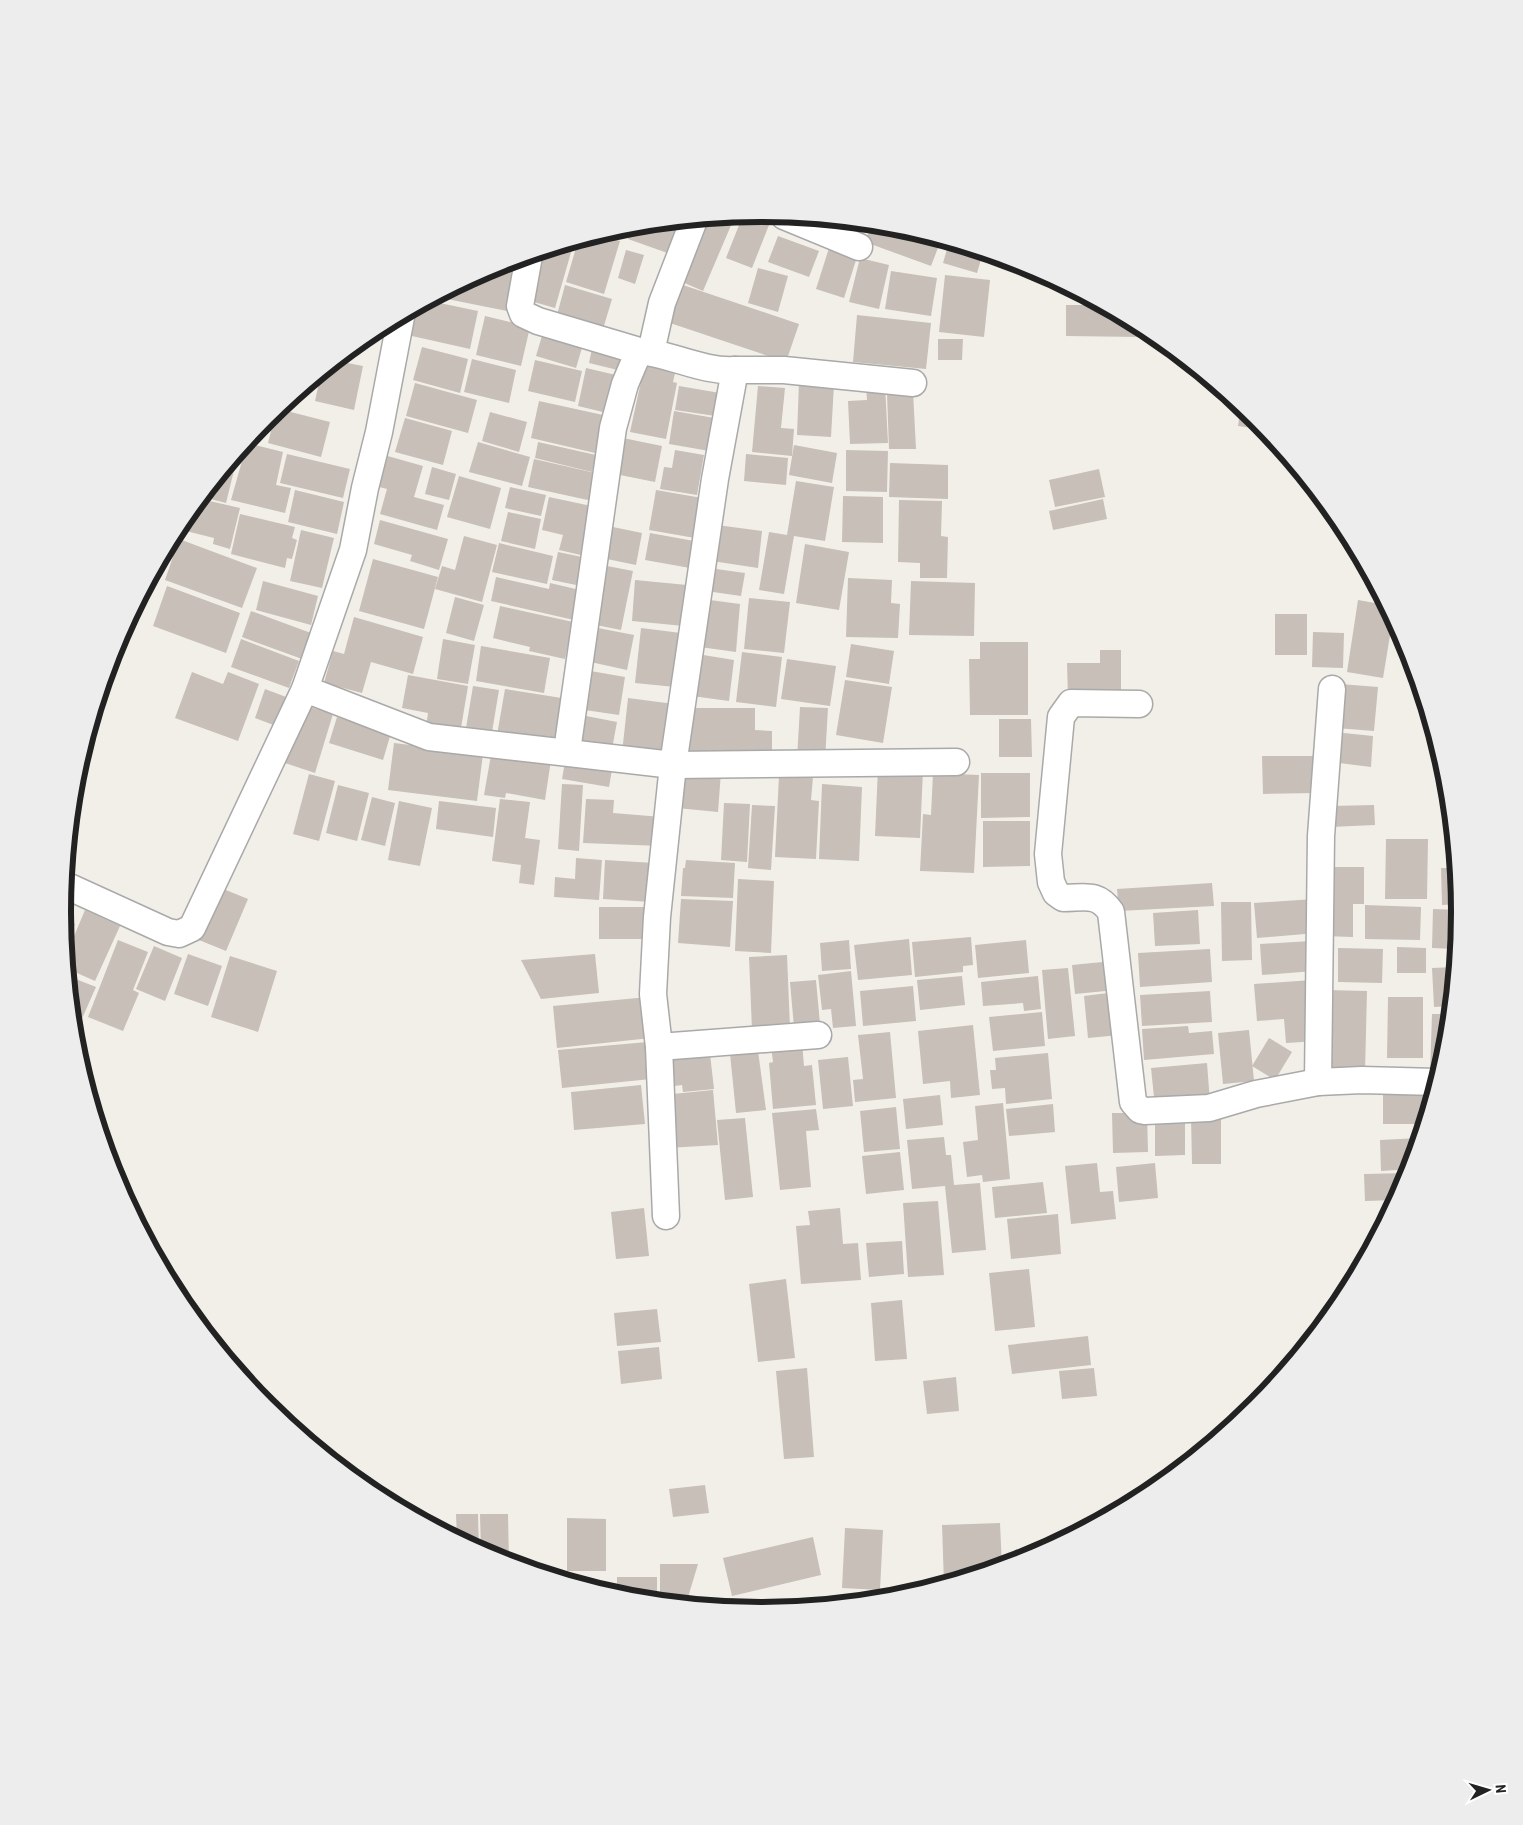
<svg xmlns="http://www.w3.org/2000/svg" width="1523" height="1825" viewBox="0 0 1523 1825" font-family="'Roboto Condensed',sans-serif">
<rect width="100%" height="100%" fill="#f2efe9"/>
<g fill="#c7bfb8">
<polygon points="743,215 769,225 752,268 726,258"/>
<polygon points="735,216 703,291 673,278 698,220"/>
<polygon points="818,219 858,223 853,236"/>
<polygon points="685,221 673,255 628,239 632,226"/>
<polygon points="872,224 898,227 941,240 931,266 865,242"/>
<polygon points="620,229 617,238 602,234 604,233"/>
<polygon points="599,235 620,241 604,294 566,282 578,241"/>
<polygon points="778,236 819,251 809,277 768,262"/>
<polygon points="574,242 555,308 527,300 541,253"/>
<polygon points="949,242 983,253 977,273 943,263"/>
<polygon points="829,248 857,257 844,298 816,289"/>
<polygon points="626,250 644,255 635,284 618,278"/>
<polygon points="860,258 889,265 879,309 849,302"/>
<polygon points="508,263 516,264 507,311 437,297 494,267"/>
<polygon points="758,268 788,276 778,312 748,303"/>
<polygon points="891,271 937,278 931,316 885,309"/>
<polygon points="945,275 990,280 984,337 939,332"/>
<polygon points="677,283 799,324 786,362 664,321"/>
<polygon points="565,285 612,299 603,329 557,315"/>
<polygon points="430,301 478,311 470,349 403,334 407,313"/>
<polygon points="1066,305 1101,305 1141,327 1141,337 1066,336"/>
<polygon points="857,315 931,323 926,369 853,362"/>
<polygon points="485,316 530,327 521,366 476,355"/>
<polygon points="391,322 390,334 373,331"/>
<polygon points="544,329 584,341 576,368 536,356"/>
<polygon points="938,339 963,339 962,360 938,360"/>
<polygon points="593,344 631,354 626,372 589,363"/>
<polygon points="422,347 468,359 460,393 413,380"/>
<polygon points="472,359 516,370 509,403 464,392"/>
<polygon points="535,360 582,371 575,402 528,391"/>
<polygon points="337,361 363,366 354,410 315,401 321,374"/>
<polygon points="645,363 676,369 673,382 677,383 666,439 630,432"/>
<polygon points="586,368 616,375 607,413 578,406"/>
<polygon points="799,382 834,384 831,437 797,435"/>
<polygon points="415,383 477,400 468,433 406,416"/>
<polygon points="866,385 885,385 888,443 850,444 848,401 867,400"/>
<polygon points="679,386 726,394 722,417 675,410"/>
<polygon points="758,386 785,388 781,428 794,429 792,456 752,452"/>
<polygon points="913,391 916,449 889,449 887,393"/>
<polygon points="539,401 603,415 595,453 531,438"/>
<polygon points="1241,406 1256,418 1266,430 1238,426"/>
<polygon points="279,409 330,422 321,457 268,443 276,411"/>
<polygon points="674,411 720,419 715,452 669,444"/>
<polygon points="490,412 527,422 519,452 482,441"/>
<polygon points="405,418 452,431 443,465 395,452"/>
<polygon points="618,437 662,446 655,482 610,473"/>
<polygon points="478,442 530,457 522,486 469,472"/>
<polygon points="538,442 596,455 592,472 535,458"/>
<polygon points="247,443 283,452 276,485 291,488 285,513 231,500"/>
<polygon points="794,445 837,453 832,483 789,475"/>
<polygon points="675,450 704,455 697,495 660,489 664,467 672,468"/>
<polygon points="846,450 888,451 887,492 846,491"/>
<polygon points="377,453 423,466 414,497 444,505 437,530 380,514 387,489 368,484"/>
<polygon points="238,454 226,503 203,497 237,455"/>
<polygon points="287,454 350,469 343,498 280,483"/>
<polygon points="746,454 788,458 786,485 744,481"/>
<polygon points="534,459 604,475 597,502 528,487"/>
<polygon points="890,463 948,465 948,499 889,497"/>
<polygon points="432,467 456,474 449,500 425,494"/>
<polygon points="1099,469 1105,497 1055,507 1049,480"/>
<polygon points="459,476 501,488 490,529 447,517"/>
<polygon points="796,481 834,487 825,541 794,536 784,594 759,590 769,532 787,535"/>
<polygon points="510,487 546,495 541,516 505,508"/>
<polygon points="295,490 344,502 337,534 288,522"/>
<polygon points="656,490 702,498 695,538 649,530"/>
<polygon points="843,496 883,497 883,543 842,542"/>
<polygon points="549,497 596,507 585,556 559,550 563,535 542,530"/>
<polygon points="201,499 240,508 230,549 213,544 214,538 178,529"/>
<polygon points="1103,499 1107,519 1053,530 1049,511"/>
<polygon points="899,500 942,501 941,536 948,537 947,578 920,578 920,563 898,562"/>
<polygon points="508,512 541,519 535,549 501,541"/>
<polygon points="240,514 295,527 292,538 297,540 292,559 287,558 285,568 231,554"/>
<polygon points="380,520 448,539 439,570 410,561 412,555 374,544"/>
<polygon points="717,525 762,531 758,568 712,561"/>
<polygon points="608,526 642,533 636,565 602,558"/>
<polygon points="301,530 334,538 322,588 290,581"/>
<polygon points="650,533 694,541 690,568 645,560"/>
<polygon points="464,536 497,545 482,602 435,589 442,566 455,570"/>
<polygon points="179,539 257,568 242,608 165,580"/>
<polygon points="499,543 553,556 547,584 492,572"/>
<polygon points="805,544 849,552 839,610 796,603"/>
<polygon points="558,552 587,558 581,586 552,580"/>
<polygon points="163,556 155,582 151,580"/>
<polygon points="373,559 438,577 424,629 359,611"/>
<polygon points="602,565 633,571 621,630 591,624"/>
<polygon points="709,568 745,573 741,596 706,591"/>
<polygon points="496,577 549,589 550,583 580,590 574,620 491,601"/>
<polygon points="848,578 892,580 891,603 900,604 898,638 846,637"/>
<polygon points="635,580 687,585 684,626 632,621"/>
<polygon points="263,581 318,596 311,625 256,610"/>
<polygon points="911,581 975,583 974,636 909,635"/>
<polygon points="167,586 240,613 226,653 153,626"/>
<polygon points="455,597 484,605 474,641 446,633"/>
<polygon points="749,598 790,602 784,653 744,649"/>
<polygon points="710,600 740,604 736,652 700,647"/>
<polygon points="1358,600 1386,605 1393,617 1383,678 1347,672"/>
<polygon points="500,606 573,622 565,659 529,651 530,647 493,638"/>
<polygon points="251,611 311,633 302,659 242,637"/>
<rect x="1275" y="614" width="32" height="41"/>
<polygon points="354,617 423,637 413,674 371,662 362,693 324,683 333,651 344,654"/>
<polygon points="593,627 634,635 627,670 586,661"/>
<polygon points="641,628 681,633 675,687 635,683"/>
<polygon points="1313,632 1344,633 1343,668 1312,667"/>
<polygon points="241,639 299,661 289,688 231,667"/>
<polygon points="443,639 475,645 468,684 437,679"/>
<polygon points="980,642 1028,642 1028,715 970,715 969,659 980,659"/>
<polygon points="851,644 894,651 889,684 846,677"/>
<polygon points="481,646 550,658 544,693 476,681"/>
<polygon points="1100,650 1121,650 1121,697 1068,698 1067,663 1100,663"/>
<polygon points="742,652 782,657 776,707 736,702"/>
<polygon points="697,654 734,660 729,701 692,696"/>
<polygon points="787,659 836,666 830,706 781,699"/>
<polygon points="585,670 625,677 619,715 578,709"/>
<polygon points="192,672 223,684 228,672 259,684 238,741 175,718"/>
<polygon points="408,675 468,686 460,734 426,728 428,713 402,708"/>
<polygon points="845,680 892,687 883,743 836,735"/>
<polygon points="1340,684 1378,687 1374,731 1336,728"/>
<polygon points="473,686 499,690 491,738 465,734"/>
<polygon points="265,689 294,700 284,729 255,718"/>
<polygon points="505,689 568,699 560,745 497,735"/>
<polygon points="628,698 674,704 668,758 622,753"/>
<polygon points="300,704 333,714 315,773 282,762"/>
<polygon points="800,707 828,708 825,760 797,759"/>
<polygon points="689,708 755,708 755,730 772,731 772,756 689,756"/>
<polygon points="581,715 617,722 612,749 576,743"/>
<polygon points="337,717 391,733 383,760 329,743"/>
<polygon points="999,719 1031,719 1032,757 999,757"/>
<polygon points="1334,732 1373,736 1371,767 1331,762"/>
<polygon points="394,743 483,754 477,801 388,790"/>
<polygon points="491,755 551,760 545,800 506,793 505,798 484,795"/>
<polygon points="566,756 613,764 609,787 562,779"/>
<polygon points="1262,756 1316,756 1317,793 1263,794"/>
<polygon points="1441,767 1444,768 1447,776 1450,803 1440,802"/>
<polygon points="680,768 721,772 718,812 677,808"/>
<polygon points="878,768 923,770 920,838 875,836"/>
<polygon points="933,773 979,775 974,873 920,871 923,814 931,815"/>
<polygon points="981,773 1030,773 1030,817 981,818"/>
<polygon points="309,774 335,781 319,841 293,834"/>
<polygon points="779,775 813,777 811,800 819,801 816,859 775,857"/>
<polygon points="562,784 583,785 579,851 558,849"/>
<polygon points="822,784 862,787 859,861 819,859"/>
<polygon points="338,785 369,793 357,841 326,833"/>
<polygon points="372,797 395,803 385,846 361,840"/>
<polygon points="500,799 530,802 525,838 540,840 534,885 519,883 521,865 492,861"/>
<polygon points="586,799 614,800 613,813 662,817 660,846 583,843"/>
<polygon points="399,801 432,808 420,866 388,860"/>
<polygon points="439,801 496,808 493,837 436,829"/>
<polygon points="724,803 750,804 747,862 721,860"/>
<polygon points="752,805 775,806 771,870 748,868"/>
<polygon points="1374,805 1375,825 1331,827 1330,806"/>
<polygon points="1447,808 1450,808 1453,837 1448,837"/>
<polygon points="983,821 1030,821 1030,866 983,867"/>
<polygon points="1386,839 1428,839 1427,899 1385,899"/>
<polygon points="576,858 602,860 599,900 554,897 555,877 575,879"/>
<polygon points="605,860 654,863 651,902 603,899"/>
<polygon points="686,860 735,863 733,898 681,896 683,868 685,868"/>
<polygon points="1324,867 1364,867 1364,904 1353,904 1353,937 1323,936"/>
<polygon points="1441,868 1456,868 1460,904 1442,905"/>
<polygon points="738,879 774,881 771,953 735,951"/>
<polygon points="1212,883 1214,906 1119,911 1117,889"/>
<polygon points="221,888 248,899 226,951 199,940"/>
<polygon points="681,899 733,901 730,947 678,943"/>
<polygon points="1314,899 1316,933 1257,938 1254,903"/>
<polygon points="1221,902 1251,902 1252,960 1222,961"/>
<polygon points="1365,905 1421,907 1420,940 1365,939"/>
<rect x="599" y="907" width="47" height="32"/>
<polygon points="1433,909 1460,910 1457,949 1432,948"/>
<polygon points="85,910 120,926 95,981 68,969 67,953"/>
<polygon points="1198,910 1200,944 1155,946 1153,913"/>
<polygon points="63,919 75,924 66,945 64,930"/>
<polygon points="971,937 973,965 963,966 963,972 915,977 912,942"/>
<polygon points="909,939 912,975 858,980 854,945"/>
<polygon points="118,940 148,952 133,990 139,993 123,1031 88,1017"/>
<polygon points="849,940 851,969 822,971 820,943"/>
<polygon points="1026,940 1029,973 978,978 975,945"/>
<polygon points="1311,941 1314,971 1262,975 1260,944"/>
<polygon points="154,946 182,958 165,1001 136,989"/>
<polygon points="1397,947 1426,948 1426,973 1397,973"/>
<polygon points="1338,948 1383,949 1382,983 1338,982"/>
<polygon points="1210,949 1212,982 1140,987 1138,953"/>
<polygon points="188,954 222,966 208,1006 174,994"/>
<polygon points="595,954 599,993 541,999 521,960"/>
<polygon points="787,955 790,1028 752,1030 749,957"/>
<polygon points="230,956 277,971 258,1032 211,1017"/>
<polygon points="1113,961 1116,990 1075,994 1072,965"/>
<polygon points="1455,967 1451,1006 1434,1007 1432,968"/>
<polygon points="1068,968 1075,1036 1048,1039 1042,970"/>
<polygon points="851,971 856,1026 833,1028 831,1009 822,1010 818,975"/>
<polygon points="962,976 965,1005 920,1010 917,980"/>
<polygon points="1038,976 1041,1009 1024,1011 1023,1003 983,1006 981,982"/>
<polygon points="73,978 96,987 80,1023 73,1020 70,985"/>
<polygon points="816,980 820,1024 794,1027 790,982"/>
<polygon points="1312,980 1317,1041 1286,1043 1284,1019 1257,1021 1254,984"/>
<polygon points="913,986 916,1021 863,1026 860,991"/>
<polygon points="1326,990 1367,991 1365,1073 1324,1072"/>
<polygon points="1210,991 1212,1022 1142,1026 1140,995"/>
<polygon points="1116,992 1120,1035 1088,1038 1084,996"/>
<polygon points="648,997 651,1038 557,1048 553,1006"/>
<polygon points="1388,997 1423,997 1423,1058 1387,1058"/>
<polygon points="1042,1012 1045,1046 993,1051 989,1017"/>
<polygon points="1432,1014 1450,1014 1447,1049 1439,1074 1430,1074"/>
<polygon points="973,1025 980,1095 951,1098 950,1081 923,1084 918,1031"/>
<polygon points="1188,1026 1189,1033 1212,1031 1214,1054 1144,1060 1142,1029"/>
<polygon points="1249,1030 1254,1081 1223,1084 1218,1033"/>
<polygon points="890,1032 896,1098 855,1102 853,1080 863,1079 858,1035"/>
<polygon points="1269,1038 1292,1052 1275,1080 1252,1066"/>
<polygon points="647,1042 651,1079 562,1088 558,1050"/>
<polygon points="802,1042 804,1066 812,1065 816,1105 773,1109 769,1063 773,1062 771,1045"/>
<polygon points="758,1051 766,1110 736,1113 730,1054"/>
<polygon points="1048,1053 1052,1099 1006,1104 1005,1088 992,1089 990,1070 996,1070 995,1058"/>
<polygon points="710,1054 714,1089 683,1092 682,1085 667,1087 664,1058"/>
<polygon points="848,1057 853,1106 823,1109 818,1060"/>
<polygon points="1207,1063 1210,1102 1155,1107 1151,1068"/>
<polygon points="641,1085 645,1124 574,1130 571,1092"/>
<polygon points="1383,1088 1434,1093 1424,1124 1383,1124"/>
<polygon points="713,1090 718,1145 668,1148 663,1095"/>
<polygon points="940,1095 943,1125 906,1129 903,1099"/>
<polygon points="1003,1103 1010,1179 983,1182 982,1175 967,1177 963,1142 978,1140 975,1106"/>
<polygon points="1053,1104 1055,1132 1009,1136 1006,1109"/>
<polygon points="896,1107 900,1149 864,1152 860,1111"/>
<polygon points="816,1109 819,1130 806,1131 811,1187 780,1190 772,1113"/>
<polygon points="1112,1113 1147,1113 1148,1152 1113,1153"/>
<polygon points="1191,1116 1221,1116 1221,1164 1192,1164"/>
<polygon points="745,1118 753,1197 725,1200 717,1120"/>
<polygon points="1155,1118 1185,1118 1185,1155 1155,1156"/>
<polygon points="944,1137 946,1155 951,1155 954,1185 980,1183 986,1250 952,1253 945,1186 912,1189 907,1140"/>
<polygon points="1420,1138 1411,1169 1381,1171 1380,1140"/>
<polygon points="900,1152 904,1190 866,1194 862,1156"/>
<polygon points="1097,1163 1100,1192 1113,1191 1116,1219 1071,1224 1065,1166"/>
<polygon points="1155,1163 1158,1198 1119,1202 1116,1167"/>
<polygon points="1409,1173 1396,1200 1365,1201 1364,1174"/>
<polygon points="1043,1182 1047,1213 995,1218 992,1187"/>
<polygon points="938,1201 944,1275 908,1277 903,1203"/>
<polygon points="644,1208 649,1256 616,1259 611,1212"/>
<polygon points="840,1208 843,1244 858,1243 861,1280 801,1284 796,1226 810,1225 808,1211"/>
<polygon points="1058,1214 1061,1254 1011,1259 1007,1219"/>
<polygon points="902,1241 904,1274 869,1277 866,1243"/>
<polygon points="1029,1269 1035,1327 995,1331 989,1273"/>
<polygon points="786,1279 795,1358 758,1362 749,1284"/>
<polygon points="902,1300 907,1359 875,1361 871,1303"/>
<polygon points="657,1309 661,1342 617,1346 614,1313"/>
<polygon points="1088,1336 1091,1365 1012,1374 1008,1345"/>
<polygon points="659,1347 662,1379 621,1384 618,1351"/>
<polygon points="807,1368 814,1457 784,1459 776,1371"/>
<polygon points="1094,1368 1097,1396 1062,1399 1059,1371"/>
<polygon points="956,1377 959,1411 927,1414 923,1381"/>
<polygon points="705,1485 709,1513 673,1517 669,1489"/>
<polygon points="456,1514 478,1514 479,1550 457,1539"/>
<polygon points="480,1514 508,1514 509,1563 481,1551"/>
<polygon points="567,1518 606,1519 606,1571 567,1571"/>
<polygon points="1000,1523 1002,1567 944,1584 942,1525"/>
<polygon points="845,1528 883,1530 880,1590 842,1588"/>
<polygon points="813,1537 821,1575 732,1596 723,1558"/>
<polygon points="660,1564 698,1564 686,1604 660,1601"/>
<polygon points="617,1577 657,1577 657,1601 617,1596"/>
</g>
<g fill="none" stroke-linecap="round" stroke-linejoin="round">
<defs>
<g id="street">
<polyline points="784,216 859,247"/>
<path d="M529,256L520,306L523,314L538,321L639,351C672,354 702,372 735,370L715,479L673,765L657,917L653,994L659,1047L818,1035"/>
<polyline points="651,352 662,303 694,220"/>
<polyline points="735,370 784,370 913,383"/>
<polyline points="305,689 429,737 673,765 956,762"/>
<path d="M1139,704L1071,703L1061,717L1048,854L1051,882L1056,893L1063,898C1085,898 1097,892 1111,912L1133,1102L1140,1110L1145,1111L1209,1108L1256,1094L1318,1082L1362,1080L1437,1082"/>
<polyline points="567,751 613,428 625,384 639,351"/>
<polyline points="65,885 168,932 179,934 192,928 305,689 353,550 365,488 379,432 401,317"/>
<polyline points="659,1047 666,1216"/>
<polyline points="1318,1082 1321,836 1332,689"/>
</g>
</defs>
<use href="#street" stroke="#a9a9a9" stroke-width="29"/>
<use href="#street" stroke="#fff" stroke-width="26"/>
</g>
<path d="M0 0H1523V1825H0ZM71 912a690 690 0 1 1 1380 0a690 690 0 1 1-1380 0Z" fill="#ededed" fill-rule="evenodd"/>
<path fill="none" stroke="#222" stroke-width="6" d="M71 912a690 690 0 1 1 1380 0a690 690 0 1 1-1380 0Z"/>
<g transform="translate(1488 1790) rotate(85)" stroke="#ffffff" stroke-width="4" paint-order="stroke">
<path d="M0-4L9 19L0 12L-9 19Z" fill="#222222"/>
<text y="-8" font-size="14" font-weight="bold" text-anchor="middle" fill="#222222">N</text>
</g>
</svg>
